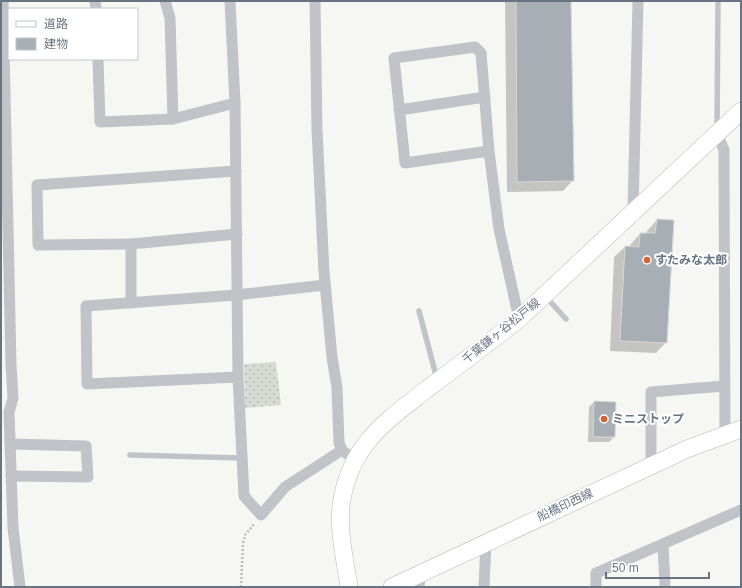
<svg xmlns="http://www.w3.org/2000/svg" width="742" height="588" viewBox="0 0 742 588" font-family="Helvetica,'Noto Sans JP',sans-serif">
<defs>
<pattern id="park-dots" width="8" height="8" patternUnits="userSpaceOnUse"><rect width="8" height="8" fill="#d6dbd3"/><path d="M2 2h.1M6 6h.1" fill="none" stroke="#b1b6b1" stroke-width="1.8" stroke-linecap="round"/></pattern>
</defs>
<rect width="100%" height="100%" fill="#f6f6f3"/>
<polygon fill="url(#park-dots)" points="276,362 281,405 245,408 244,364"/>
<g fill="#0003">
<polygon points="505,1 570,1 573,180 563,191 507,192"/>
<polygon points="657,220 666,342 656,353 610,351 614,257 625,247 630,247 630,245 640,234 646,234 647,231"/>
<polygon points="594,402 614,437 609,442 588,442 589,407"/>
</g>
<g fill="#a7aeb4" stroke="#d8d8d6">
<polygon points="516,1 571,1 574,181 517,182"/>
<polygon points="657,219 674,220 667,343 620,341 625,246 639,247 640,233 655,233"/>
<polygon points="594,401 616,402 615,437 593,437"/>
</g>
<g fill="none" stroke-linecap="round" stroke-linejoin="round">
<defs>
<g id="primary">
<path d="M349,587C345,559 337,528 342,499C346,478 354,458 368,441C384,421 407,405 427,389C458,366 489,343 519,319L741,111"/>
<polyline points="392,587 687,449 741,429"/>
</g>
</defs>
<use href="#primary" stroke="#b3b7bb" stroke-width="18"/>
<polyline stroke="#babcbf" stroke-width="2.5" stroke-dasharray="2 2" stroke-linecap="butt" points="241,587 243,543 245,535 255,523"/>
<g stroke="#c0c3c7" stroke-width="5.5">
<polyline points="717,128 718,1"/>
<polyline points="546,297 566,319"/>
<polyline points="419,311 437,379"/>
<polyline points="130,455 242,458"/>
</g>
<g stroke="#c0c3c7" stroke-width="11">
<polyline points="3,1 11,365 13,398 9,412 13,528 20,587"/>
<polyline points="95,1 96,9"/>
<polyline points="165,1 170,18 173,119"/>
<polyline points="230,1 235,103 238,377 244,496 261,515 285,487 342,450"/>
<polyline points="315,1 317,130 324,272 332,357 337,388 339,443 342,450 347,454"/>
<polyline points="98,59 100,122 173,119 235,103"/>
<polyline points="399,110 485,97"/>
<polyline points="717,134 724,150 725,435"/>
<polyline points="489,151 405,163 394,58 475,47 481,53 489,151 499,229 519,319"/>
<polyline points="633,212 638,1"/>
<polyline points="131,244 38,245 37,185 236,171"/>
<polyline points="131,303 131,244 237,234"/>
<polyline points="238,377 87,384 86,306 236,295 325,285"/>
<polyline points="10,444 86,446 88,477 11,476"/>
<polyline points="651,465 651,392 724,386"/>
<polyline points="663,544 665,587"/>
<polyline points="419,587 420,574"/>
<polyline points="484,587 486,542"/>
<polyline points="596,587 596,573 741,510"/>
</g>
<use href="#primary" stroke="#fff" stroke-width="17"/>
</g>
<g fill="#d86032" stroke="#fff" stroke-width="1.5">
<circle cx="647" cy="260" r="4"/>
<circle cx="604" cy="419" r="4"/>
</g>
<g text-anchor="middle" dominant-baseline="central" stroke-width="4" stroke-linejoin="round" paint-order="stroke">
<g font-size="12" font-weight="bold" fill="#677583" stroke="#fff" text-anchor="start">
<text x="655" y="260">すたみな太郎</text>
<text x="612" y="419">ミニストップ</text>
</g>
<g font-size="12" fill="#677583" stroke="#fff">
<text transform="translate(501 331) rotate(-39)">千葉鎌ヶ谷松戸線</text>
<text transform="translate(565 505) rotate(-25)">船橋印西線</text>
</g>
</g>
<rect width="742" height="588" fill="none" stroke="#677583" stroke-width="4"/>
<rect x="8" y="8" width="130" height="52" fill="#ffffff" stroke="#c2c8cd"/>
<rect x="16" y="21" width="20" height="6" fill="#ffffff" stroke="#c2c8cd"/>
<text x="44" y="28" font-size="12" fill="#677583">道路</text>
<rect x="16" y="38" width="20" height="12" fill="#a7aeb4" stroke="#c2c8cd"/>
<text x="44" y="48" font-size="12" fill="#677583">建物</text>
<path d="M606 572v6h103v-6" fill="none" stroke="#677583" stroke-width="2"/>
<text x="612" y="572" font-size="12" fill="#677583" stroke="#ffffff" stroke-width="3" paint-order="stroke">50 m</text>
</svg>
